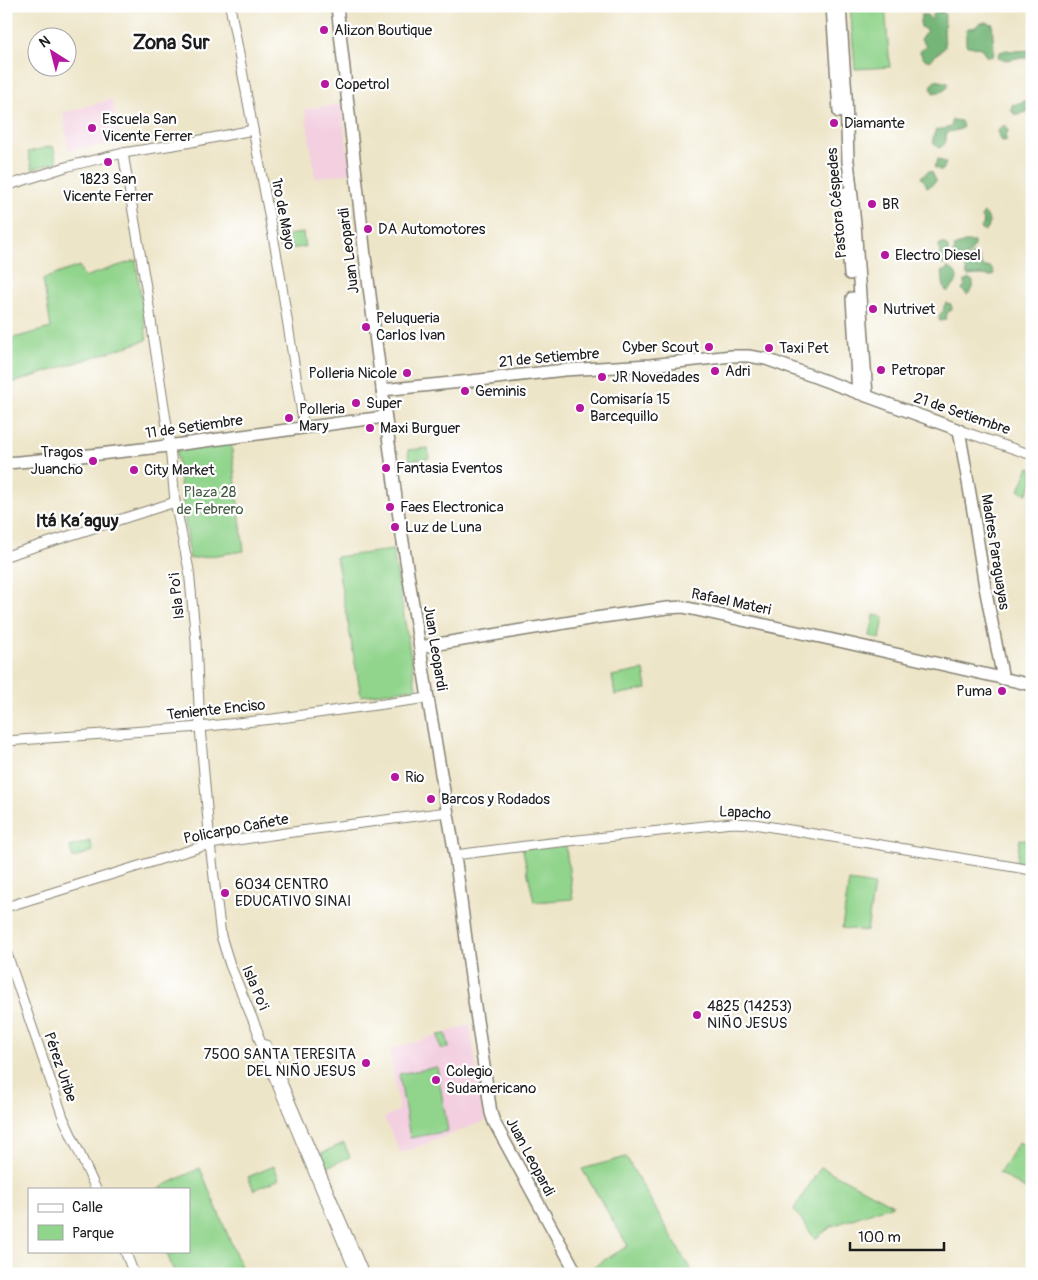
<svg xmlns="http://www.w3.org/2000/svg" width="1038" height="1280" viewBox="0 0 1038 1280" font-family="Pangolin,sans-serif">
<rect width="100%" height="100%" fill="#fff"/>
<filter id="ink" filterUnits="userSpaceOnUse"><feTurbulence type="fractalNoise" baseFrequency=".02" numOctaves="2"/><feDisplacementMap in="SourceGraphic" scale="10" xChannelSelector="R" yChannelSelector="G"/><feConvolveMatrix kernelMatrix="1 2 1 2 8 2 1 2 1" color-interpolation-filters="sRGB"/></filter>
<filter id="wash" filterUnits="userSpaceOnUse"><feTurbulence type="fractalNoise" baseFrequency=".0096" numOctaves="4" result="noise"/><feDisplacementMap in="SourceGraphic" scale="20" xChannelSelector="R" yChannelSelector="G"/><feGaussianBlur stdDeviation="1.12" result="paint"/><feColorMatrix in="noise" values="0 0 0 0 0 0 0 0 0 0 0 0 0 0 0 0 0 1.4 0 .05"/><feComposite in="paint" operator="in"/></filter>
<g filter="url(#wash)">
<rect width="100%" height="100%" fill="#ede5c8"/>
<g fill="#f3cfe0">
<polygon points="112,99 122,143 68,150 63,113"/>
<polygon points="341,104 351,173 315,178 305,109"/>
<polygon points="470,1025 485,1121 401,1153 384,1118 399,1110 390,1050"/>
</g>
<g fill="#91d48c" stroke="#567854">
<polygon points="850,6 885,6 890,67 855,69"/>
<polygon points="53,146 57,162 32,169 28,152"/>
<polygon points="303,233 305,247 280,250 278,236"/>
<polygon points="136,260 147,340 6,385 6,340 51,328 43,279 79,266 84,277"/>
<polygon points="231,443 244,551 190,559 176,451"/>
<polygon points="428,448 429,458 409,460 408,450"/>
<polygon points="1029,467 1032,469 1032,483 1027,494 1019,490"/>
<polygon points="393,550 416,688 361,696 336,557"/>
<polygon points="874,615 884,617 880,639 870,636"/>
<polygon points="644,670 647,689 615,695 612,676"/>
<polygon points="1020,839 1032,841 1032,868 1016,865"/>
<polygon points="90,841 93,851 73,858 70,847"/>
<polygon points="565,841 573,899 534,902 522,846"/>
<polygon points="849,881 874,885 867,931 842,928"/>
<polygon points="446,1034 449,1048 441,1049 438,1035"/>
<polygon points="437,1067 448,1131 410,1138 399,1074"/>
<polygon points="1019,1142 1032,1150 1032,1193 999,1173"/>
<polygon points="344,1143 350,1157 325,1168 319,1154"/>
<polygon points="626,1157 693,1274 581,1274 628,1246 582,1169"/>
<polygon points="274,1166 279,1179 254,1190 248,1177"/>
<polygon points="821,1167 893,1205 832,1226 815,1239 794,1209"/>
<polygon points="200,1168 244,1274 175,1274 166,1251 189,1251 189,1189 157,1189"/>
</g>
<g fill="#74b678" stroke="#48694a">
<polygon points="940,12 943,12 945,15 944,32 945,47 944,48 929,61 923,58 920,52 921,50 926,46 921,39 922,36 927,31 921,27 920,22 921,15 927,15 932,20 933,18 931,16 934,13"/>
<path d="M986,22L993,24C991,35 996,46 993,56L989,57L986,56L981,48L968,46L966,45C966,40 965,32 968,28C973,28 976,28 979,23Z"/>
<polygon points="1007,50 1014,51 1032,50 1032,58 1017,58 1007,60 999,58 998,56 1000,52"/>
<polygon points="935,80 948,83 947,88 943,91 933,93 931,87"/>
<polygon points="1029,100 1030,107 1027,112 1024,113 1023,112 1019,115 1014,114 1011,110 1012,105"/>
<path d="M952,120L961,121L963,127C958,132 951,130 946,133C947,140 946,145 939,148C933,145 932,141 934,134C935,133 935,131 936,130C937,129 947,129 952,126L951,123Z"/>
<polygon points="1006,125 1008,131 1005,137 1007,141 1005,142 1001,140 998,131 1001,127"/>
<polygon points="939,159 946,163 943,170 939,170 934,167 937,160"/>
<polygon points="929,171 932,172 936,181 929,187 927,187 925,182 921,178 922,176"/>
<path d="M984,213C989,216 990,224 988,229L984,231L981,230V228L984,223L981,217Z"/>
<path d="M964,242H974C975,249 969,256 963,259L961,258H956L953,253L955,249L954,247Z"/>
<path d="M942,244H945L948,247C947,253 952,257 950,263L947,265L940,264L939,246Z"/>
<polygon points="975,254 979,257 981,263 984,267 991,267 994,273 993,275 991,276 978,275 967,276 965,261 972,255"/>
<path d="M947,268C962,272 958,283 949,291H946C942,284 943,279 942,271L947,270Z"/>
<path d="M969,279L973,281C973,287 971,291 967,295L963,291L962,289L965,285V281Z"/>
<polygon points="946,303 951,304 952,309 951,311 948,311 945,320 940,321 939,319 940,314 943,312 944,306"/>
</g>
</g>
<g filter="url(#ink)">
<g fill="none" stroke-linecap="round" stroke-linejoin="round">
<defs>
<g id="minor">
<polyline points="230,6 279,268 304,427"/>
<polyline points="123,153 147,293 154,341 170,446 175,502 189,570 196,641 200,727 210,844 221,936 230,965 258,1032 258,1035 266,1058 356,1274"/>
<polyline points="6,186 69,166 123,153 186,143 253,130"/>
<polyline points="959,430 1032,455"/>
<polyline points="6,556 175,502"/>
<polyline points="6,741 200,727 273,719 428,698"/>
<polyline points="455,855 542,844 732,823 754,824 1032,870"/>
<polyline points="6,907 210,844 285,833 447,812"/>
<polyline points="6,951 63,1117 96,1189"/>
<polyline points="266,1045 364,1274"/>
<polyline points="125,1251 134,1274"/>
</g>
<g id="major">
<polyline points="337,6 365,256 396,498 428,698 455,855 474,1000 491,1113 494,1122 577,1274"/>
<polyline points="832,6 839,112"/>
<polyline points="840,6 846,96 848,161 855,224 867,396"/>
<polyline points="844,193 850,274"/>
<polyline points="852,298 858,393"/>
<polyline points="382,390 471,381 564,370 650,365 732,356 748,356 766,359 777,363 959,430 973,511 985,587 1003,679"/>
<path d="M6,463C133,453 259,433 385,417"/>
<polyline points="420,647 595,618 667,608 683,607 843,642 1032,685"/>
</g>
</defs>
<use href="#minor" stroke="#848072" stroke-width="11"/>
<use href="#major" stroke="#848072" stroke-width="14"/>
<use href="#minor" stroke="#fff" stroke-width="9"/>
<use href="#major" stroke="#fff" stroke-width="11"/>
</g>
</g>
<g fill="#b5179e" stroke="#fff" stroke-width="2">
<circle cx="324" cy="30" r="5"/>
<circle cx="325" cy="84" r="5"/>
<circle cx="834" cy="123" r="5"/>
<circle cx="92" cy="128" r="5"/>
<circle cx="108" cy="162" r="5"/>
<circle cx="872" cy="204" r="5"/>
<circle cx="368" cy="229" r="5"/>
<circle cx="885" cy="255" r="5"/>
<circle cx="873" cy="309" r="5"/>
<circle cx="366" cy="327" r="5"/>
<circle cx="709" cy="347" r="5"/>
<circle cx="769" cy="348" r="5"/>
<circle cx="881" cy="370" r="5"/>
<circle cx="715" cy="371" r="5"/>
<circle cx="407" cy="373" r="5"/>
<circle cx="602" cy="377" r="5"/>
<circle cx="465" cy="391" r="5"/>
<circle cx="356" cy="403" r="5"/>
<circle cx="580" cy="408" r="5"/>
<circle cx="289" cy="418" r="5"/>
<circle cx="370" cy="428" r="5"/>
<circle cx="93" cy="461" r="5"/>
<circle cx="386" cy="468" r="5"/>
<circle cx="134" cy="470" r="5"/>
<circle cx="390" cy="507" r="5"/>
<circle cx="395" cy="527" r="5"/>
<circle cx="1002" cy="691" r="5"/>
<circle cx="395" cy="777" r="5"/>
<circle cx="431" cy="799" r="5"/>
<circle cx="225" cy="893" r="5"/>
<circle cx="697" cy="1015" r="5"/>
<circle cx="366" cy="1063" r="5"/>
<circle cx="436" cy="1080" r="5"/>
</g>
<g text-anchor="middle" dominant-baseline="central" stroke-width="4.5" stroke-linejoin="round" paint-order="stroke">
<g font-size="15" fill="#1c1c1c" stroke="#fff" text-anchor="start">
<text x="334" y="30">Alizon Boutique</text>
<text x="335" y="84">Copetrol</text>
<text x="102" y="119">Escuela San<tspan x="102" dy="17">Vicente Ferrer</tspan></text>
<text x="844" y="123">Diamante</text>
<text x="108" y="179" text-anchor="middle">1823 San<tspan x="108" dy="17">Vicente Ferrer</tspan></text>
<text x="882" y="204">BR</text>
<text x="378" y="229">DA Automotores</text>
<text x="895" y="255">Electro Diesel</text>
<text x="883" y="309">Nutrivet</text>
<text x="376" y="318">Peluqueria<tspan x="376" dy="17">Carlos Ivan</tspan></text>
<text x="699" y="347" text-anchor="end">Cyber Scout</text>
<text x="779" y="348">Taxi Pet</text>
<text x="891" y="370">Petropar</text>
<text x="725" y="371">Adri</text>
<text x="397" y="373" text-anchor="end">Polleria Nicole</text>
<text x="612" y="377">JR Novedades</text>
<text x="475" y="391">Geminis</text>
<text x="590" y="399">Comisaría 15<tspan x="590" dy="17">Barcequillo</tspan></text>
<text x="366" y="403">Super</text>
<text x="299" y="409">Polleria<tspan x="299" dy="17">Mary</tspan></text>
<text x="380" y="428">Maxi Burguer</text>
<text x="83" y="452" text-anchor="end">Tragos<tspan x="83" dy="17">Juancho</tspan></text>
<text x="396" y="468">Fantasia Eventos</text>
<text x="144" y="470">City Market</text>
<text x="400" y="507">Faes Electronica</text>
<text x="405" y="527">Luz de Luna</text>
<text x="992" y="691" text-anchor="end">Puma</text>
<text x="405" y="777">Rio</text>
<text x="441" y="799">Barcos y Rodados</text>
<text x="235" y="884">6034 CENTRO<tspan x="235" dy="17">EDUCATIVO SINAI</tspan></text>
<text x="707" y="1006">4825 (14253)<tspan x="707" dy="17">NIÑO JESUS</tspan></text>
<text x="356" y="1054" text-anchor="end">7500 SANTA TERESITA<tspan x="356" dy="17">DEL NIÑO JESUS</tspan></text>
<text x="446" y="1071">Colegio<tspan x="446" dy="17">Sudamericano</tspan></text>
</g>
<g font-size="15" fill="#1c1c1c" stroke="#fff">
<text transform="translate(837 203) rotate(-95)">Pastora Céspedes</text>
<text transform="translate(283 214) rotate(79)">1ro de Mayo</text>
<text transform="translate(349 251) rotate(-97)">Juan Leopardi</text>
<text transform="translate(549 358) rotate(-5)">21 de Setiembre</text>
<text transform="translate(962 414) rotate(19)">21 de Setiembre</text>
<text transform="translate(194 427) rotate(-8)">11 de Setiembre</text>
<text transform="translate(995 552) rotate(81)">Madres Paraguayas</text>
<text transform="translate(177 596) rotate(-96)">Isla Po'i</text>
<text transform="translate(731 602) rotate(12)">Rafael Materi</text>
<text transform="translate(435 648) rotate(81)">Juan Leopardi</text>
<text transform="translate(216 710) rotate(-6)">Teniente Enciso</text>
<text transform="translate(745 813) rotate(3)">Lapacho</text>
<text transform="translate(236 829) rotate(-11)">Policarpo Cañete</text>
<text transform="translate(255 988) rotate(67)">Isla Po'i</text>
<text transform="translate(60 1067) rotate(71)">Pérez Uribe</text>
<text transform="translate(530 1157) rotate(62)">Juan Leopardi</text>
</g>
<g font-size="15" fill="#455c43" stroke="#fff">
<text x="210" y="492">Plaza 28<tspan x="210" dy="17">de Febrero</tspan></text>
</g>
<g font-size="18" font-weight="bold" fill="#1c1c1c" stroke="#fff">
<text x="77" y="521">Itá Ka´aguy</text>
</g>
<g font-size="20" font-weight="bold" fill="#1c1c1c" stroke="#fff">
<text x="171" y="42">Zona Sur</text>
</g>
</g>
<rect width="1038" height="1280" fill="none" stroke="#fff" stroke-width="25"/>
<rect x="28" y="1188" width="162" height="65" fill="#ffffff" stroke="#a4a4a4"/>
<rect x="38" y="1204" width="25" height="8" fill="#ffffff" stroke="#a4a4a4"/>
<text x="72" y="1212" font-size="15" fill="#1c1c1c">Calle</text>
<rect x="38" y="1225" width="25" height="15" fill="#91d48c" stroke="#a4a4a4"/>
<text x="72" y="1238" font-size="15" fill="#1c1c1c">Parque</text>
<g transform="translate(52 52) rotate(324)"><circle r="24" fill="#ffffff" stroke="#a4a4a4"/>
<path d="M0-4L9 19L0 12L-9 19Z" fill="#b5179e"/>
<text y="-8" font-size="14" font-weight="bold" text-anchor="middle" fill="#1c1c1c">N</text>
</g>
<path d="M850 1242v8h94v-8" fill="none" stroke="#1c1c1c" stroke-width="2.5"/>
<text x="858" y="1242" font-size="15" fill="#1c1c1c" stroke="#ffffff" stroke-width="4" paint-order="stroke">100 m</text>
</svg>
